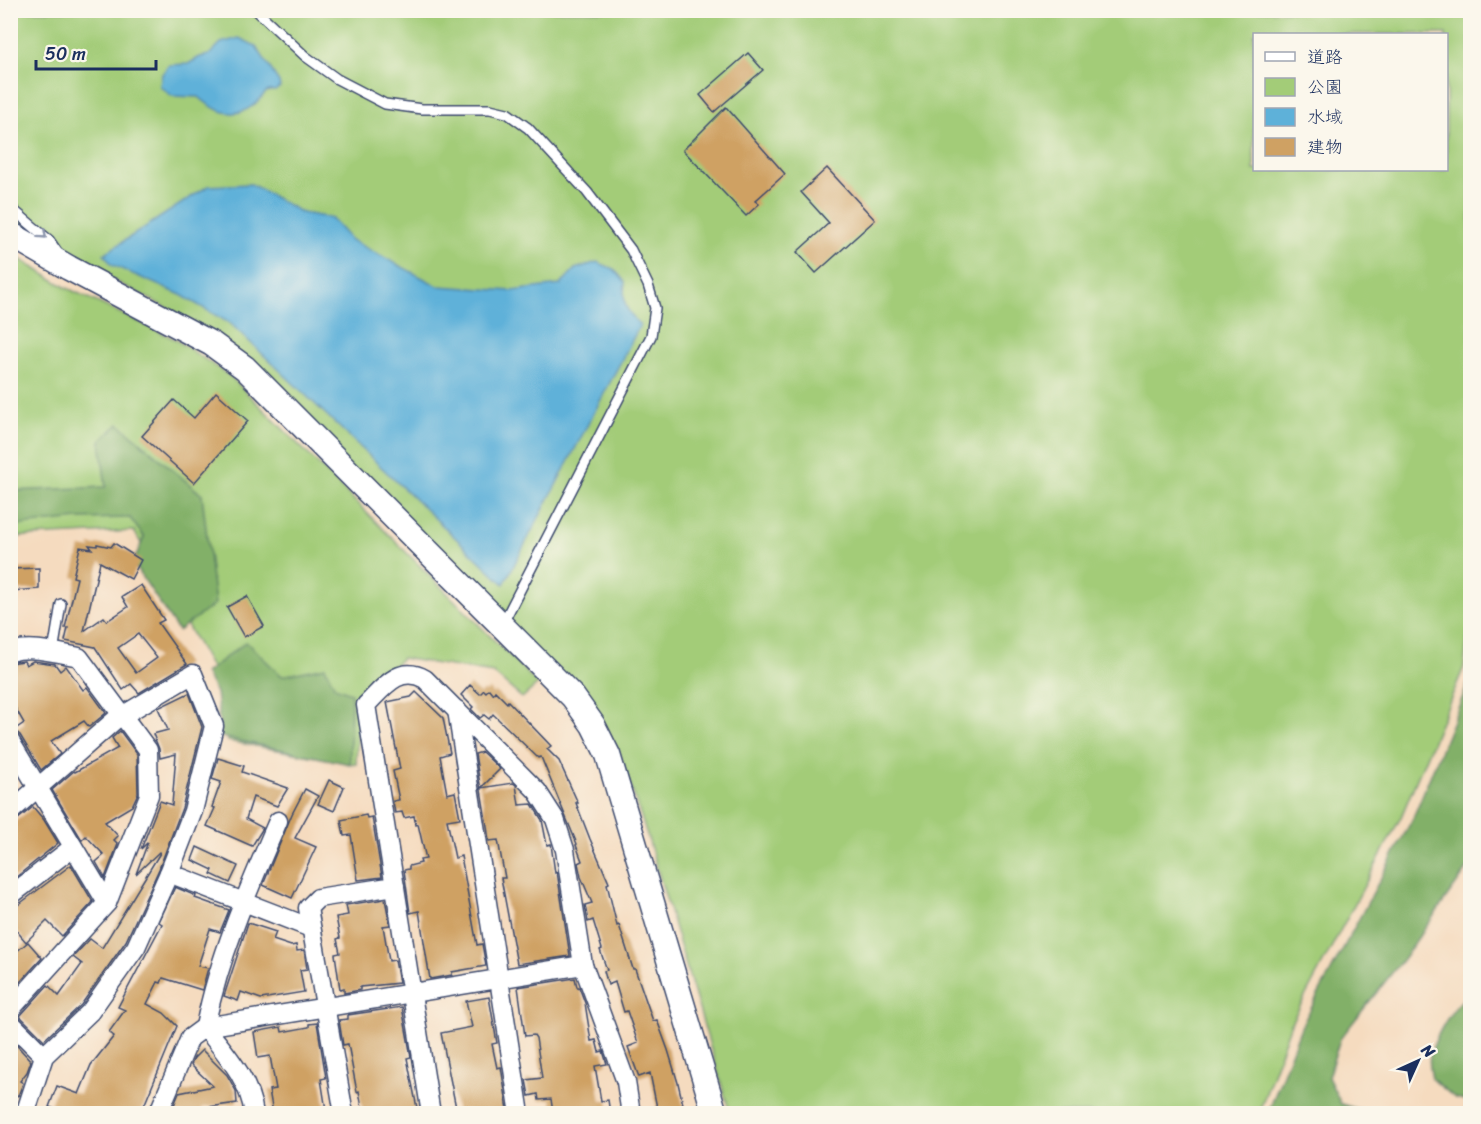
<svg xmlns="http://www.w3.org/2000/svg" width="1481" height="1124" viewBox="0 0 1481 1124" font-family="Sriracha,'Klee One',sans-serif">
<rect width="100%" height="100%" fill="#fbf7ec"/>
<filter id="ink" filterUnits="userSpaceOnUse"><feTurbulence type="fractalNoise" baseFrequency=".0167" numOctaves="2"/><feDisplacementMap in="SourceGraphic" scale="12" xChannelSelector="R" yChannelSelector="G"/><feConvolveMatrix kernelMatrix="1 2 1 2 8 2 1 2 1" color-interpolation-filters="sRGB"/></filter>
<filter id="wash" filterUnits="userSpaceOnUse"><feTurbulence type="fractalNoise" baseFrequency=".008" numOctaves="4" result="noise"/><feDisplacementMap in="SourceGraphic" scale="24" xChannelSelector="R" yChannelSelector="G"/><feGaussianBlur stdDeviation="1.35" result="paint"/><feColorMatrix in="noise" values="0 0 0 0 0 0 0 0 0 0 0 0 0 0 0 0 0 1.4 0 .05"/><feComposite in="paint" operator="in"/></filter>
<g filter="url(#wash)">
<rect width="100%" height="100%" fill="#f5dbbf"/>
<g fill="#a3cc78" stroke="#5f7e6b" stroke-width="1.5" fill-rule="evenodd">
<path d="M10,11H1470V618L1464,667L1401,817L1291,1023L1259,1113H730L647,835L619,751L223,339C154,298 78,266 11,222ZM1254,34H1446V170H1254Z"/>
<polygon points="10,253 65,287 175,339 231,377 538,684 522,698 493,673 402,658 359,700 356,764 228,741 223,689 134,531 11,537"/>
</g>
<g fill="#82b068" stroke="#4e7063" stroke-width="1.5">
<polygon points="119,424 202,495 215,604 178,631 133,563 144,537 130,518 79,519 11,526 10,491 106,487 100,441"/>
<polygon points="246,642 282,676 325,667 335,687 351,693 350,764 221,737 216,693 205,673"/>
<polygon points="1470,679 1470,865 1403,959 1340,1039 1328,1077 1341,1104 1372,1113 1268,1113 1301,1027 1413,818"/>
<path d="M1470,993V1101L1455,1098L1432,1079C1431,1072 1428,1063 1430,1056C1436,1034 1452,1007 1470,993Z"/>
</g>
<g fill="#5eb1d9" stroke="#3c709c" stroke-width="1.5">
<path d="M239,38L256,46L279,82L280,87L275,91C266,90 265,93 260,99C240,121 219,115 199,97L172,96L160,86L162,74L169,65L188,64L200,57L209,55L221,43Z"/>
<path d="M251,184L302,213L331,218L351,240L438,286L512,291L560,285L575,269L597,262L614,269L625,282C622,304 625,309 640,325L504,584L231,324L181,295L112,265L104,254L208,186Z"/>
</g>
<g id="blocks">
<g fill="#cfa163" fill-rule="evenodd">
<polygon points="748,53 763,70 714,112 700,95"/>
<polygon points="726,107 785,174 755,201 759,204 746,216 683,150"/>
<polygon points="827,168 875,220 816,273 797,252 829,223 801,192"/>
<polygon points="216,392 248,421 194,483 142,436 174,400 194,418"/>
<path d="M114,543L141,560L131,579L100,562L84,631L104,617L107,621L128,607L122,597L141,585L164,620L158,623L187,664L139,693L131,684L123,690L95,647L65,641L68,628H65L77,578L73,577L80,547L92,549L89,545L97,546V544L111,547ZM138,634L157,658L136,673L118,648Z"/>
<polygon points="39,568 39,589 10,591 10,569"/>
<polygon points="247,596 264,626 244,637 227,607"/>
<polygon points="24,661 26,665 33,661 55,664 60,671 66,666 83,690 87,687 106,713 89,727 84,721 51,741 60,754 41,770 20,735 14,730 24,723 10,699 10,663"/>
<polygon points="470,685 480,694 484,690 486,692 489,689 493,694 495,691 507,703 508,701 551,746 547,749 559,761 578,803 576,803 590,839 609,883 607,884 617,926 619,925 633,969 635,969 653,1021 657,1020 668,1050 678,1083 685,1113 658,1113 650,1073 639,1077 628,1047 638,1043 627,1011 624,1012 615,982 608,985 604,971 607,970 600,950 602,949 593,920 588,922 585,905 592,903 581,877 578,863 582,861 576,845 577,844 541,757 538,758 493,714 489,719 484,715 480,718 471,709 473,707 461,695"/>
<polygon points="416,692 443,718 450,753 440,756 447,794 455,792 460,818 447,820 455,858 461,856 477,945 482,944 486,966 452,972 452,975 430,979 419,911 410,913 404,870 409,869 409,866 421,863 420,860 426,859 418,824 416,825 414,816 404,818 402,812 395,813 393,801 399,800 393,771 400,769 387,702 411,697"/>
<polygon points="189,693 202,727 182,808 159,869 126,941 81,1005 44,1040 20,1016 48,985 59,996 82,964 73,957 90,939 102,948 160,853 159,852 136,874 148,842 141,849 160,801 172,805 176,754 160,758 159,749 153,734 168,730 158,708"/>
<polygon points="120,731 137,754 138,793 132,806 105,822 118,836 114,840 118,844 105,878 96,862 104,855 86,836 82,840 52,790 74,771 75,772 118,748 112,738"/>
<polygon points="482,752 500,769 481,788 513,783 516,785 519,805 532,804 542,820 547,845 551,844 555,873 557,872 570,956 517,964 501,878 505,878 498,840 489,841 487,826 475,754"/>
<polygon points="218,758 244,766 242,772 288,788 277,806 253,797 246,819 263,828 252,846 207,826 215,808 212,807 221,782 212,779"/>
<polygon points="329,780 344,787 334,811 318,804"/>
<polygon points="305,789 318,796 295,838 316,847 292,898 263,885 292,814"/>
<polygon points="33,807 44,820 58,843 15,878 10,872 10,824 17,820"/>
<polygon points="366,815 367,818 372,817 382,877 358,880 351,835 344,836 341,820"/>
<polygon points="197,847 238,866 230,883 211,874 213,870 192,860"/>
<polygon points="71,865 93,902 62,936 47,921 26,942 10,923 10,911"/>
<polygon points="175,887 196,896 195,898 229,910 220,932 210,929 198,966 208,968 202,990 163,978 161,983 158,982 147,1004 164,1013 177,1026 141,1113 68,1113 49,1107 57,1086 79,1094 91,1065 114,1036 109,1032 125,1010 118,1007 162,924 159,922"/>
<polygon points="385,899 390,925 383,926 389,961 395,960 399,983 360,987 360,990 344,993 344,988 340,989 335,954 340,953 337,939 340,938 336,917 348,915 346,905"/>
<polygon points="248,923 276,932 273,940 291,946 296,945 297,951 304,950 307,969 300,970 304,992 261,999 241,992 238,1001 224,996"/>
<polygon points="28,942 42,958 10,993 10,957"/>
<polygon points="575,978 577,987 579,987 585,1003 591,1041 596,1040 599,1052 603,1051 607,1064 595,1066 601,1101 608,1100 610,1113 553,1113 551,1099 539,1100 538,1094 529,1096 526,1080 542,1078 536,1038 534,1035 525,1036 518,987"/>
<polygon points="489,997 497,1043 492,1044 497,1068 501,1067 508,1110 484,1113 457,1113 441,1033 472,1027 466,1001"/>
<polygon points="402,1007 411,1057 407,1058 418,1113 363,1113 359,1091 357,1092 348,1044 343,1045 339,1020 348,1019 348,1015"/>
<polygon points="317,1023 326,1078 321,1079 326,1110 305,1113 273,1113 269,1090 276,1089 270,1056 258,1058 254,1032 281,1027 282,1032 309,1027 309,1024"/>
<polygon points="10,1038 31,1061 27,1072 20,1081 23,1083 18,1096 12,1091 10,1093"/>
<polygon points="202,1050 227,1075 236,1091 237,1103 202,1108 203,1113 173,1113 172,1110 179,1093 213,1086 191,1065 194,1058"/>
</g>
</g>
</g>
<g filter="url(#ink)">
<use href="#blocks" fill-opacity="0" stroke="#3c496d" stroke-width="1.5"/>
<g fill="none" stroke-linecap="round" stroke-linejoin="round">
<defs>
<g id="service">
<polyline points="256,10 305,56 337,79 385,104 422,109 490,109 507,113 528,128 587,192 631,250 648,285 655,308 651,336 503,623"/>
<polyline points="10,207 49,240 58,253"/>
<polyline points="53,652 61,604"/>
</g>
<g id="minor">
<path d="M10,652C31,645 58,653 79,657L148,750L149,795L107,903L10,1010"/>
<polyline points="457,710 520,1114"/>
<polyline points="10,741 107,903"/>
<polyline points="10,812 115,720 193,674 214,726 193,811 169,873 136,947 90,1012 44,1056 25,1114"/>
<polyline points="169,873 311,928"/>
<polyline points="10,896 73,847"/>
<polyline points="10,1022 44,1056"/>
<polyline points="158,1114 190,1038 205,1027 583,965"/>
<path d="M254,1114C249,1078 226,1054 205,1027C219,956 249,888 278,821"/>
<polyline points="344,1114 308,908 318,898 395,886"/>
<path d="M431,1114L366,705C383,688 399,664 425,679L537,791L555,819L565,850L583,965L626,1082L631,1114"/>
</g>
<polyline id="tertiary" points="10,234 69,268 212,344 245,368 573,697 593,725 608,755 715,1114"/>
</defs>
<use href="#service" stroke="#3c496d" stroke-width="12"/>
<use href="#minor" stroke="#3c496d" stroke-width="21"/>
<use href="#tertiary" stroke="#3c496d" stroke-width="27"/>
<use href="#service" stroke="#fff" stroke-width="9"/>
<use href="#minor" stroke="#fff" stroke-width="18"/>
<use href="#tertiary" stroke="#fff" stroke-width="24"/>
</g>
<defs><path id="oneway-chevron" d="M-2-3.5L2.5 0L-2 3.5" fill="none" stroke-width="1.6" stroke-linecap="round" stroke-linejoin="round" transform="scale(1.5)"/></defs>
<use stroke="#8d97ae" href="#oneway-chevron" transform="translate(43 235) rotate(42)"/>
</g>
<rect width="1481" height="1124" fill="none" stroke="#fbf7ec" stroke-width="36"/>
<rect x="1253" y="33" width="195" height="138" fill="#fbf7ec" stroke="#a1a7b3" stroke-width="1.5"/>
<rect x="1265" y="52" width="30" height="9" fill="#ffffff" stroke="#a1a7b3" stroke-width="1.5"/>
<text x="1307" y="63" font-size="18" fill="#1b2f5e">道路</text>
<rect x="1265" y="78" width="30" height="18" fill="#a3cc78" stroke="#a1a7b3" stroke-width="1.5"/>
<text x="1307" y="93" font-size="18" fill="#1b2f5e">公園</text>
<rect x="1265" y="108" width="30" height="18" fill="#5eb1d9" stroke="#a1a7b3" stroke-width="1.5"/>
<text x="1307" y="123" font-size="18" fill="#1b2f5e">水域</text>
<rect x="1265" y="138" width="30" height="18" fill="#cfa163" stroke="#a1a7b3" stroke-width="1.5"/>
<text x="1307" y="153" font-size="18" fill="#1b2f5e">建物</text>
<g transform="translate(1418 1061) rotate(45)" stroke="#fbf7ec" stroke-width="4.5" paint-order="stroke">
<path d="M0-4.5L10 22L0 15L-10 22Z" fill="#1b2f5e"/>
<text y="-9" font-size="16" font-weight="bold" text-anchor="middle" fill="#1b2f5e">N</text>
</g>
<path d="M36 60v9h120v-9" fill="none" stroke="#1b2f5e" stroke-width="3"/>
<text x="45" y="60" font-size="18" fill="#1b2f5e" stroke="#fbf7ec" stroke-width="4.5" paint-order="stroke">50 m</text>
</svg>
